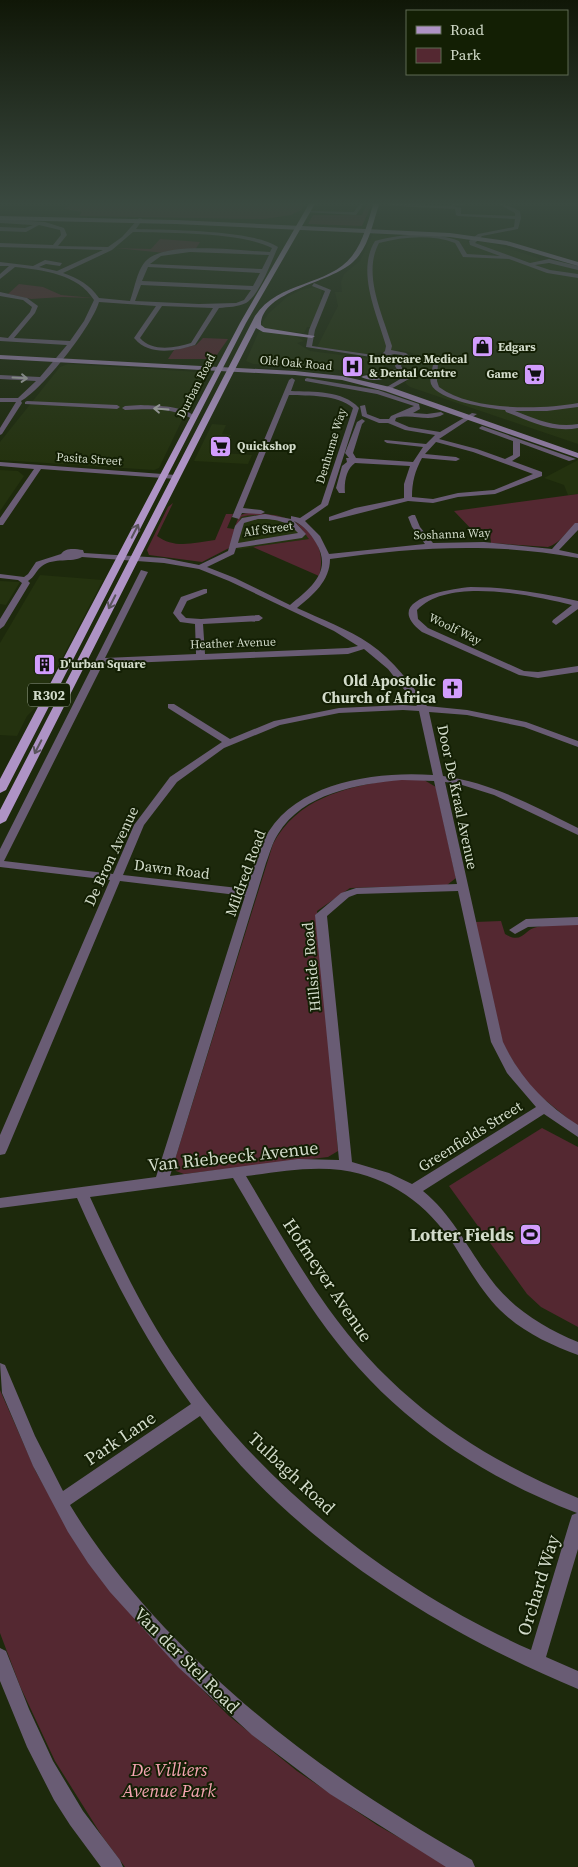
<svg xmlns="http://www.w3.org/2000/svg" width="578" height="1867" viewBox="0 0 578 1867" font-family="'Source Serif 4',serif">
<rect width="100%" height="100%" fill="#1d290c"/>
<g fill="#24320f">
<polygon points="373,234 449,237 467,239 468,243 488,242 535,257 546,263 578,269 578,444 410,387 405,383 410,376 403,365 408,362 422,361 427,357 400,350 367,354 317,347 338,306 335,292 342,292 341,282 344,274 360,261"/>
<polygon points="319,286 322,289 320,299 323,300 311,327 307,327 304,333 266,329 261,325 268,314 287,297 301,290"/>
<polygon points="259,331 292,334 304,341 297,343 310,351 372,359 380,362 388,371 381,376 331,369 253,364 246,361"/>
<polygon points="68,364 200,372 202,375 206,375 189,408 182,409 179,414 184,416 159,468 154,470 0,460 0,442 60,367"/>
<polygon points="212,424 226,425 222,434 231,435 223,453 252,455 248,464 194,461"/>
<polygon points="578,460 578,494 568,495 564,485 544,478"/>
<polygon points="0,470 18,471 24,476 0,511"/>
<polygon points="248,514 269,516 293,521 310,539 241,549 229,548 241,517"/>
<polygon points="40,575 103,580 37,706 27,716 17,736 0,735 0,643"/>
<polygon points="0,581 20,582 6,605 0,604"/>
</g>
<g fill="#542831">
<polygon points="75,202 305,202 301,210 291,215 263,219 79,216 82,212 64,209"/>
<polygon points="368,202 373,202 362,226 308,224 313,215 362,215"/>
<polygon points="160,239 200,242 195,250 165,253 115,248 151,249"/>
<polygon points="19,284 43,287 61,295 93,298 62,297 31,299 8,294"/>
<polygon points="203,338 228,339 214,359 168,359 174,350 196,345"/>
<path d="M578,494V523C567,529 560,544 548,547L491,543L490,534L475,533L454,511Z"/>
<path d="M173,503L157,536C174,549 194,543 215,540L226,514H233L227,528L234,529L239,516C247,511 257,513 266,514C301,517 329,539 319,576L253,547L309,539C305,534 299,524 293,521C282,515 252,513 241,517L229,548L202,562L149,555L147,550L168,507Z"/>
<path d="M390,780H424L436,787L456,878L447,885L350,888L317,911L338,1151L328,1157L184,1174L176,1171L173,1166L273,844C297,799 343,788 390,780Z"/>
<path d="M501,921L505,934C523,945 524,929 537,927C550,924 565,925 578,924V1127L527,1085L503,1044L475,922Z"/>
<polygon points="542,1128 578,1147 578,1327 541,1307 527,1294 449,1186"/>
<polygon points="0,1390 36,1472 71,1534 174,1662 229,1716 297,1771 377,1825 451,1867 125,1867 102,1836 55,1761 20,1686 0,1633"/>
</g>
<g fill="none" stroke-linecap="round" stroke-linejoin="round">
<g fill="#695c74" fill-rule="evenodd">
<polygon points="361,202 365,202 356,215 305,212 307,211 354,212"/>
<path d="M470,202H483L453,206L461,208V214L515,216V213L495,202H500L520,211L521,218L518,229L482,236L475,243L530,263L549,259L578,266V270L549,263L535,265L550,270L578,274V278L547,273L509,259L463,257L455,243C431,234 403,237 379,243C362,274 383,315 392,346L391,350L406,353L410,357L408,359L438,362L437,381L439,387C472,411 539,410 578,403V407L547,411H515C536,419 554,428 578,424V428C552,433 530,421 506,412L505,410C490,409 437,400 431,384C429,378 432,371 433,365L403,362L401,366L409,379L387,391L384,389L385,388L402,378L395,366L397,361L306,347L309,330L325,291L312,286L314,283L331,290L315,330L312,346L380,356L385,351L386,346C377,314 356,272 375,241C402,234 432,231 459,241L467,254L500,256L470,245L469,241L478,234L514,227L515,219L458,216L456,215L455,209L396,206L388,204L390,203L451,206L450,205L452,204ZM394,354L402,355L403,356L395,358L387,356Z"/>
<path d="M139,218L143,219L136,229C167,230 255,230 278,247C272,260 259,296 246,303C238,307 228,307 219,308L195,345C177,351 149,356 135,339L134,338L156,306L99,302C92,326 43,389 21,401L22,403L2,434L0,435V428L16,402H0V398H18L36,381L0,379V375L40,377L67,345L0,341V337L8,338L30,312L32,307L23,300L0,296V292L27,298L38,306L35,313L14,338L70,341L84,321L94,300C78,274 43,270 15,267L0,279V274L9,266H0V262L33,266L45,260L62,263L60,266L46,264L39,267L57,271L103,250L0,247V243L53,245L61,235L60,230L39,225L26,232L0,231V227L25,228L33,225L0,223V219L45,222L64,228L67,235L58,246L108,247L122,237ZM133,232C169,233 242,232 272,248L270,252C242,251 170,241 148,259C137,268 135,288 130,301L99,298C90,285 78,278 63,273L112,250ZM190,252L269,255L262,269L150,264L161,256ZM148,267L260,273L253,286L142,281ZM141,285L251,290L244,300L236,303L199,304L135,301ZM162,306L213,308L191,343C175,348 152,352 140,338Z"/>
<path d="M292,378L295,380L291,391C313,392 343,390 359,408L328,505L305,521L320,536L329,554L425,544L412,527L408,517L412,515H415L420,527L433,543L484,542L552,549L575,523H578V530L559,550L578,554V558C493,542 415,547 330,559C330,581 313,595 297,608C321,619 348,629 370,644C393,660 411,684 427,706L467,710L526,722L578,741V747L524,727L467,715L429,712L443,776C493,783 534,806 578,828V835L494,795L459,784L445,782L503,1042C520,1078 545,1104 578,1125V1137L544,1114L423,1191C455,1217 470,1254 496,1286C518,1312 547,1329 578,1342V1355C550,1345 521,1331 500,1310C481,1291 468,1267 454,1245C427,1204 390,1177 341,1170C309,1166 278,1172 246,1176C273,1221 298,1266 328,1308C393,1399 476,1456 578,1498V1549L546,1657L578,1671V1689C438,1631 290,1539 200,1416L70,1505C97,1550 129,1589 165,1628C258,1726 355,1793 472,1860L475,1867H446L330,1794L252,1735L178,1667L110,1592L88,1563L68,1532L33,1466L2,1393L0,1363L5,1365L35,1436L63,1491L191,1404C144,1340 109,1270 77,1198L0,1208V1198L156,1177L245,896L120,881L7,1150L5,1154L0,1155V1135L110,880L0,867V849L141,570L148,572L105,658L196,654L195,624L180,622L173,613L181,597L204,589H207V593L187,601L181,613L186,618L201,619L259,615L263,618L259,621L203,624L205,654L348,648L358,646L334,631L229,581L199,569L164,563L82,557C72,563 54,557 42,566C36,570 35,577 28,581L30,583L4,626L0,629V619L22,583L18,580L0,578V574L24,577L28,574L36,562L61,554C66,547 75,549 83,550L84,553L164,558L199,565L228,551L235,526L242,518L265,514L291,519V516L300,518L321,504L353,408C337,394 309,396 289,395L243,508L261,510L265,512L261,514L242,513L239,519L232,517L289,380ZM258,519C274,519 287,520 298,533L238,543L244,523ZM294,521C304,526 311,534 316,543C333,571 311,588 290,605L235,578L207,567L234,554L236,548L302,538L306,534ZM364,649L388,669L417,706L403,705L339,708L274,721L230,739L174,704H168V708L222,742L170,777L134,825L113,874L4,861L103,664L348,654ZM403,710L419,711L433,775C379,771 301,781 269,831C258,848 253,870 247,889L123,875L144,825L177,782L224,748L280,725L339,713ZM402,780L434,781L457,884L356,888L341,893L315,915L339,1160L298,1159L170,1176L266,863C270,853 272,843 278,834C303,793 358,784 402,780ZM458,891L491,1042L507,1073L536,1107L412,1184L389,1173L352,1162L327,916L349,897L357,894ZM233,1178C261,1225 287,1273 318,1317C384,1411 471,1472 577,1513L572,1515L570,1521L531,1650C395,1590 262,1486 179,1364C143,1312 116,1254 90,1197Z"/>
<path d="M307,378L378,390L419,404L420,409L413,413L427,414L441,412L444,414C429,423 412,413 396,418L395,421L409,427L440,432L472,413L477,414L439,439L477,449L505,459L513,455V441L480,429L479,428L482,426L576,459L569,461L520,443V456L512,461L542,472V476L495,494L458,497L433,503L408,501L329,521V517L355,508L404,498V484L410,466L355,463C346,469 344,483 345,493H339L336,488L342,466L347,462L346,458H349L345,453L357,422L362,419L365,421L362,424L353,453L356,458L413,462L423,447L387,443L384,441L385,440L426,444L435,435L405,430L388,423H379L362,416L360,406L365,405L367,414L380,419H389L391,416L414,406L377,394L305,381V379ZM436,442L473,452L533,474L494,490L458,493L433,499L412,497C412,482 415,471 422,458L456,461L460,459L456,457L425,454Z"/>
<polygon points="27,401 117,405 120,407 117,409 25,404 25,402"/>
<path d="M141,405C159,406 183,405 197,418L192,419C173,407 147,409 125,410L122,408L125,406Z"/>
<polygon points="0,462 176,475 180,477 176,479 41,469 3,525 0,525 0,518 34,469 0,466"/>
<path d="M471,587C507,587 542,593 578,601V609L556,625L552,622L553,620L572,605C533,596 449,576 417,610L418,619L428,628L524,671L538,672L578,666V672L538,678L519,675L422,632C380,600 448,589 471,587Z"/>
<polygon points="578,917 578,925 528,927 515,934 509,930 526,919"/>
<polygon points="0,1648 6,1651 29,1709 53,1761 83,1811 120,1860 123,1867 101,1867 70,1825 54,1800 27,1747 0,1681"/>
</g>
<g fill="#907ba2" fill-rule="evenodd">
<polygon points="0,216 176,220 450,233 507,241 578,262 578,266 506,245 450,237 176,224 0,220"/>
<polygon points="0,355 295,371 342,376 390,387 578,453 578,458 385,391 342,380 295,375 0,359"/>
<path d="M392,369L398,370L393,376C383,380 371,382 361,377C368,373 380,376 388,374Z"/>
</g>
<g fill="#ae93c5" fill-rule="evenodd">
<polygon points="310,202 316,202 246,323 6,790 0,793 0,779 240,323"/>
<path d="M374,202H380C373,221 369,248 353,262C331,283 261,291 261,325L265,328L315,336L312,338L263,332L256,328L6,821L0,824V810L255,316C278,281 329,286 352,256C364,241 368,220 374,202Z"/>
</g>
</g>
<defs><path id="oneway-shaft" d="M-6 0H5M1.5-3L5.5 0L1.5 3" fill="none" stroke-width="1.6" stroke-linecap="round" stroke-linejoin="round" transform="scale(1.25)"/></defs>
<g stroke="#a8a8a8">
<use href="#oneway-shaft" transform="translate(20 378) rotate(3)"/>
<use href="#oneway-shaft" transform="translate(161 409) rotate(-176)"/>
</g>
<g stroke="#59535b">
<use href="#oneway-shaft" transform="translate(135 531) rotate(-63)"/>
<use href="#oneway-shaft" transform="translate(112 602) rotate(117)"/>
<use href="#oneway-shaft" transform="translate(38 747) rotate(117)"/>
</g>
<linearGradient id="sky" x2="0" y2="1"><stop stop-color="#101707"/><stop offset="0.44" stop-color="#3a4940"/><stop offset="1" stop-color="#3a4940" stop-opacity="0"/></linearGradient>
<rect width="578" height="463" fill="url(#sky)"/>
<defs>
<symbol id="shop-square" viewBox="-11 -11 22 22"><rect x="-9" y="-9" width="18" height="18" rx="4" fill="#d29dfd" stroke="#131f04"/><path d="M-5-2.5h2.3a2.7 3.5 0 0 1 5.4 0H5L5.5 6h-11ZM-1.5-2.5h3a1.5 2.3 0 0 0-3 0Z" fill="#111"/></symbol>
<symbol id="hospital-square" viewBox="-11 -11 22 22"><rect x="-9" y="-9" width="18" height="18" rx="4" fill="#d29dfd" stroke="#131f04"/><path d="M-5-5h3v3.5h4V-5h3V5h-3V1.5h-4V5h-3Z" fill="#111"/></symbol>
<symbol id="supermarket-square" viewBox="-11 -11 22 22"><rect x="-9" y="-9" width="18" height="18" rx="4" fill="#d29dfd" stroke="#131f04"/><path d="M-6-5.5h2.5l.6 2H6L4.5 2H-2.5L-4.4-4H-6ZM-1.5 3.2a1.3 1.3 0 1 0 .1 0ZM3 3.2a1.3 1.3 0 1 0 .1 0Z" fill="#111"/></symbol>
<symbol id="building-square" viewBox="-11 -11 22 22"><rect x="-9" y="-9" width="18" height="18" rx="4" fill="#d29dfd" stroke="#131f04"/><path d="M-4-6H4V6H1V3H-1V6H-4ZM-2.5-4.3h1.7v1.8h-1.7ZM.8-4.3h1.7v1.8H.8ZM-2.5-1h1.7V.8h-1.7ZM.8-1h1.7V.8H.8Z" fill="#111"/></symbol>
<symbol id="church-square" viewBox="-11 -11 22 22"><rect x="-9" y="-9" width="18" height="18" rx="4" fill="#d29dfd" stroke="#131f04"/><path d="M-1.2-6h2.4v3.5h3.3v2.4h-3.3V6h-2.4V-.1h-3.3v-2.4h3.3Z" fill="#111"/></symbol>
<symbol id="stadium-square" viewBox="-11 -11 22 22"><rect x="-9" y="-9" width="18" height="18" rx="4" fill="#d29dfd" stroke="#131f04"/><path d="M0-5a6.5 5 0 1 0 0 10a6.5 5 0 1 0 0-10ZM-3.5-1.8h7v3.6h-7Z" fill="#111"/></symbol>
</defs>
<g fill-rule="evenodd">
<use href="#shop-square" x="470" y="334" width="25" height="25"/>
<use href="#hospital-square" x="340" y="354" width="25" height="25"/>
<use href="#supermarket-square" x="522" y="362" width="25" height="25"/>
<use href="#supermarket-square" x="208" y="434" width="25" height="25"/>
<use href="#building-square" x="32" y="652" width="25" height="25"/>
<use href="#church-square" x="440" y="676" width="25" height="25"/>
<use href="#stadium-square" x="518" y="1222" width="25" height="25"/>
</g>
<g text-anchor="middle" dominant-baseline="central" stroke-width="4" stroke-linejoin="round" paint-order="stroke">
<g font-size="12" font-weight="bold" fill="#d2dbca" stroke="#131f04" text-anchor="start">
<text x="498" y="347">Edgars</text>
<text x="369" y="359">Intercare Medical<tspan x="369" dy="14">&amp; Dental Centre</tspan></text>
<text x="518" y="374" text-anchor="end">Game</text>
<text x="237" y="446">Quickshop</text>
<text x="60" y="664">D'urban Square</text>
</g>
<g font-size="12" fill="#d2dbca" stroke="#131f04">
<text transform="translate(296 363) rotate(5)">Old Oak Road</text>
<text transform="translate(196 386) rotate(-63)">Durban Road</text>
<text transform="translate(331 446) rotate(-73)">Denhume Way</text>
<text transform="translate(89 459) rotate(4)">Pasita Street</text>
<text transform="translate(268 529) rotate(-8)">Alf Street</text>
<text transform="translate(452 534) rotate(-2)">Soshanna Way</text>
<text transform="translate(455 629) rotate(26)">Woolf Way</text>
<text transform="translate(233 643) rotate(-2)">Heather Avenue</text>
</g>
<rect fill="#131f04" stroke="#99a38f" stroke-width="1" x="28" y="683.5" width="42" height="23" rx="4"/>
<g font-size="14" font-weight="bold" fill="#d2dbca">
<text x="49" y="695">R302</text>
</g>
<g font-size="15" font-weight="bold" fill="#d2dbca" stroke="#131f04" text-anchor="end">
<text x="436" y="680">Old Apostolic<tspan x="436" dy="17">Church of Africa</tspan></text>
</g>
<g font-size="15" fill="#d2dbca" stroke="#131f04">
<text transform="translate(458 797) rotate(78)">Door De Kraal Avenue</text>
<text transform="translate(111 856) rotate(-65)">De Bron Avenue</text>
<text transform="translate(172 869) rotate(7)">Dawn Road</text>
<text transform="translate(245 873) rotate(-70)">Mildred Road</text>
<text transform="translate(311 967) rotate(-95)">Hillside Road</text>
<text transform="translate(470 1136) rotate(-32)">Greenfields Street</text>
</g>
<g font-size="18" fill="#d2dbca" stroke="#131f04">
<text transform="translate(233 1156) rotate(-6)">Van Riebeeck Avenue</text>
<text transform="translate(328 1280) rotate(56)">Hofmeyer Avenue</text>
<text transform="translate(120 1438) rotate(-34)">Park Lane</text>
<text transform="translate(292 1473) rotate(43)">Tulbagh Road</text>
<text transform="translate(538 1585) rotate(-73)">Orchard Way</text>
<text transform="translate(187 1660) rotate(45)">Van der Stel Road</text>
</g>
<g font-size="18" font-weight="bold" fill="#d2dbca" stroke="#131f04" text-anchor="end">
<text x="514" y="1234">Lotter Fields</text>
</g>
<g font-size="18" font-style="italic" fill="#f5a5b2" stroke="#131f04">
<text x="169" y="1769">De Villiers<tspan x="169" dy="21">Avenue Park</tspan></text>
</g>
</g>
<rect x="406" y="10" width="162" height="65" fill="#131f04" stroke="#5f6a53"/>
<rect x="416" y="26" width="25" height="8" fill="#ae93c5" stroke="#5f6a53"/>
<text x="450" y="35" font-size="15" fill="#d2dbca">Road</text>
<rect x="416" y="48" width="25" height="15" fill="#542831" stroke="#5f6a53"/>
<text x="450" y="60" font-size="15" fill="#d2dbca">Park</text>
</svg>
